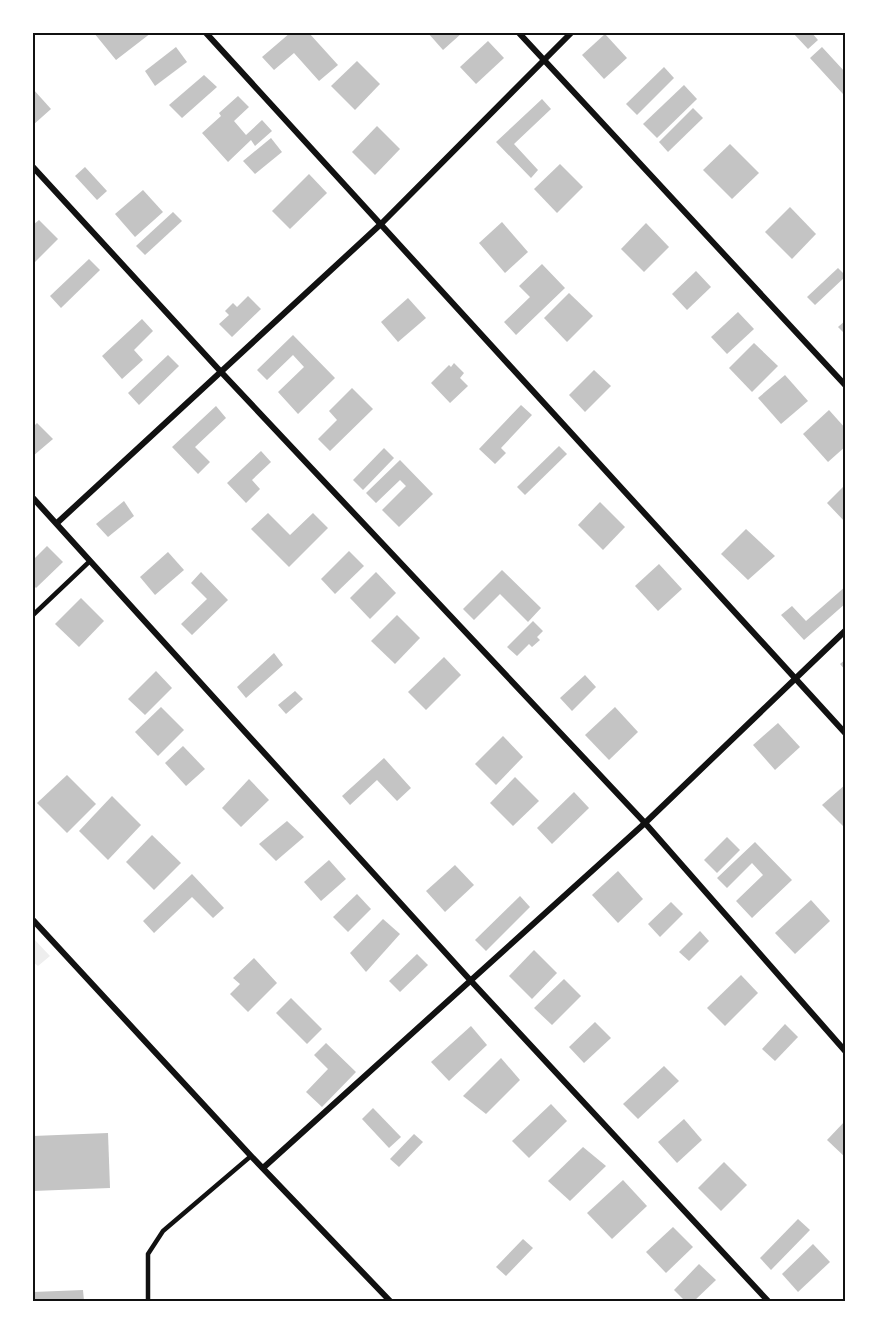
<svg xmlns="http://www.w3.org/2000/svg" width="879" height="1334" viewBox="0 0 879 1334" font-family="Overpass,sans-serif">
<rect width="100%" height="100%" fill="#fff"/>
<polygon fill="#eee" points="33,938 50,956 38,966 33,962"/>
<g fill="#c4c4c4">
<polygon points="94,33 119,33 120,35 122,33 151,33 116,60"/>
<polygon points="290,33 309,33 338,65 319,81 294,53 274,70 262,57"/>
<polygon points="428,33 462,33 443,50"/>
<polygon points="793,33 812,33 818,40 808,49"/>
<polygon points="605,34 627,58 604,79 582,55"/>
<polygon points="488,41 504,58 476,84 460,67"/>
<polygon points="176,47 187,62 155,86 145,71"/>
<polygon points="822,47 845,72 846,70 846,91 843,94 810,58"/>
<polygon points="357,61 380,84 355,110 331,86"/>
<polygon points="664,67 674,78 637,115 626,104"/>
<polygon points="204,75 217,87 182,118 169,105"/>
<polygon points="684,85 697,99 657,138 643,124"/>
<polygon points="33,89 51,109 33,125"/>
<polygon points="238,96 249,107 234,121 246,135 262,120 272,131 255,146 251,140 228,162 202,133 221,116 219,113"/>
<polygon points="542,99 551,109 514,144 538,170 531,178 496,142"/>
<polygon points="693,108 703,118 668,152 659,142"/>
<polygon points="377,126 400,149 375,175 352,152"/>
<polygon points="271,138 282,152 255,174 243,161"/>
<polygon points="730,144 759,173 732,199 703,170"/>
<polygon points="560,164 583,187 557,213 534,189"/>
<polygon points="85,167 107,191 97,200 75,176"/>
<polygon points="309,174 327,193 290,229 272,211"/>
<polygon points="143,190 163,212 135,237 115,214"/>
<polygon points="790,207 816,234 792,259 765,232"/>
<polygon points="173,212 182,221 145,255 136,246"/>
<polygon points="39,220 58,239 33,264 33,225"/>
<polygon points="502,222 528,252 505,273 479,243"/>
<polygon points="646,223 669,247 644,272 621,249"/>
<polygon points="89,259 100,270 61,308 50,296"/>
<polygon points="542,264 565,288 516,335 504,322 530,297 519,286"/>
<polygon points="838,268 846,276 815,305 807,297"/>
<polygon points="696,271 711,287 687,310 672,294"/>
<polygon points="569,293 593,316 567,342 544,318"/>
<polygon points="248,296 261,309 232,337 219,324 229,315 225,311 233,303 237,307"/>
<polygon points="408,298 426,318 398,342 381,322"/>
<polygon points="738,312 754,329 727,354 711,337"/>
<polygon points="142,319 153,331 134,350 143,360 122,379 102,356"/>
<polygon points="846,320 846,335 838,327"/>
<polygon points="293,335 335,378 298,414 278,392 304,367 293,355 267,380 257,370"/>
<polygon points="754,343 778,366 752,392 729,368"/>
<polygon points="168,355 179,366 139,405 128,393"/>
<polygon points="454,363 464,373 460,378 468,386 450,403 431,383 449,365 451,367"/>
<polygon points="594,370 611,386 585,412 569,395"/>
<polygon points="785,375 808,401 781,424 758,398"/>
<polygon points="352,388 373,409 330,451 318,439 337,420 329,411"/>
<polygon points="521,405 532,415 501,448 506,453 495,464 479,449"/>
<polygon points="216,406 226,418 195,447 210,462 198,474 172,447"/>
<polygon points="829,410 846,429 846,446 828,462 803,434"/>
<polygon points="37,423 53,439 33,456 33,427"/>
<polygon points="559,446 567,454 525,495 517,487"/>
<polygon points="384,448 394,458 363,490 353,480"/>
<polygon points="261,451 271,462 252,480 260,489 246,503 227,483"/>
<polygon points="400,460 433,494 399,527 382,510 406,486 400,480 376,503 366,493"/>
<polygon points="846,484 846,523 827,503"/>
<polygon points="124,501 134,516 108,537 96,524"/>
<polygon points="600,502 625,527 603,550 578,525"/>
<polygon points="268,513 290,535 313,513 328,528 289,567 251,529"/>
<polygon points="746,529 775,556 748,580 721,554"/>
<polygon points="47,546 63,562 36,588 33,585 33,560"/>
<polygon points="349,551 364,566 335,594 321,579"/>
<polygon points="168,552 184,570 155,595 140,577"/>
<polygon points="659,564 682,589 658,611 635,586"/>
<polygon points="502,570 541,608 528,622 500,594 474,620 463,609"/>
<polygon points="201,572 228,600 192,635 181,624 207,599 191,583"/>
<polygon points="376,572 396,593 370,619 350,598"/>
<polygon points="846,586 846,603 804,640 781,615 792,606 806,621"/>
<polygon points="81,598 104,621 79,647 55,624"/>
<polygon points="397,615 420,638 395,664 371,641"/>
<polygon points="533,621 543,631 537,637 540,640 532,647 529,644 517,656 507,647"/>
<polygon points="274,653 283,665 246,698 237,687"/>
<polygon points="444,657 461,675 426,710 408,692"/>
<polygon points="846,659 846,671 840,664"/>
<polygon points="156,671 172,688 145,715 128,699"/>
<polygon points="585,675 596,687 572,711 560,698"/>
<polygon points="295,691 303,699 286,714 278,705"/>
<polygon points="161,707 184,730 158,756 135,732"/>
<polygon points="615,707 638,732 609,760 585,735"/>
<polygon points="778,723 800,747 775,770 753,745"/>
<polygon points="503,736 523,757 496,785 475,764"/>
<polygon points="183,746 205,769 186,786 165,763"/>
<polygon points="384,758 411,788 397,801 377,780 350,805 342,796"/>
<polygon points="67,775 96,804 67,833 37,803"/>
<polygon points="515,777 539,801 513,826 490,803"/>
<polygon points="249,779 269,800 241,827 222,808"/>
<polygon points="846,784 846,826 845,828 822,805"/>
<polygon points="574,792 589,808 552,844 537,828"/>
<polygon points="112,796 141,825 108,860 79,831"/>
<polygon points="287,821 304,837 276,861 259,844"/>
<polygon points="152,835 181,863 154,890 126,862"/>
<polygon points="727,837 740,850 717,873 704,860"/>
<polygon points="755,842 792,880 752,918 736,901 763,875 752,863 727,888 717,878"/>
<polygon points="329,860 346,879 321,901 304,882"/>
<polygon points="455,865 474,885 445,912 426,891"/>
<polygon points="618,871 643,899 618,923 592,895"/>
<polygon points="192,874 224,908 213,918 192,897 154,933 143,921"/>
<polygon points="357,894 371,909 348,932 333,917"/>
<polygon points="520,896 530,907 486,951 475,940"/>
<polygon points="811,900 830,921 795,954 775,933"/>
<polygon points="671,902 683,914 660,937 648,924"/>
<polygon points="383,919 400,934 366,972 350,953"/>
<polygon points="700,931 709,941 689,961 679,952"/>
<polygon points="534,950 557,973 532,999 509,976"/>
<polygon points="417,954 428,965 400,992 389,981"/>
<polygon points="254,958 277,983 248,1012 230,994 240,984 233,978"/>
<polygon points="741,975 758,993 725,1026 707,1008"/>
<polygon points="564,979 581,996 552,1025 534,1008"/>
<polygon points="291,998 322,1029 307,1044 276,1013"/>
<polygon points="595,1022 611,1038 584,1063 569,1047"/>
<polygon points="785,1024 798,1037 775,1061 762,1049"/>
<polygon points="471,1026 487,1045 449,1081 431,1062"/>
<polygon points="326,1043 356,1072 322,1107 306,1092 328,1069 314,1055"/>
<polygon points="501,1058 520,1080 486,1114 463,1096"/>
<polygon points="664,1066 679,1081 638,1119 623,1104"/>
<polygon points="551,1104 567,1121 529,1158 512,1141"/>
<polygon points="373,1108 401,1137 389,1148 362,1119"/>
<polygon points="684,1119 702,1140 677,1163 658,1142"/>
<polygon points="846,1120 846,1158 827,1140"/>
<polygon points="108,1133 110,1188 33,1191 33,1136"/>
<polygon points="414,1134 423,1142 399,1167 390,1159"/>
<polygon points="583,1147 606,1166 570,1201 548,1181"/>
<polygon points="724,1162 747,1185 721,1211 698,1188"/>
<polygon points="623,1180 647,1206 612,1239 587,1213"/>
<polygon points="798,1219 810,1230 771,1270 760,1258"/>
<polygon points="673,1227 693,1247 666,1273 646,1252"/>
<polygon points="523,1239 533,1248 506,1276 496,1267"/>
<polygon points="813,1244 830,1262 798,1292 782,1274"/>
<polygon points="699,1264 716,1280 694,1301 685,1301 674,1290"/>
<polygon points="83,1290 84,1301 33,1301 33,1292"/>
</g>
<g fill="none" stroke-linecap="round" stroke-linejoin="round">
<g stroke="#111" stroke-width="4.5">
<polyline points="33,615 90,561"/>
<polyline points="148,1301 148,1254 163,1231 251,1156"/>
</g>
<g stroke="#111" stroke-width="6">
<polyline points="206,33 846,734"/>
<polyline points="519,33 846,386"/>
<polyline points="33,167 222,373 645,823 846,1052"/>
<polyline points="33,498 471,981 768,1301"/>
<polyline points="57,523 382,223 571,33"/>
<polyline points="33,920 251,1156 390,1301"/>
<polyline points="263,1168 645,823 846,630"/>
</g>
</g>
<rect width="879" height="1334" fill="none" stroke="#ffffff" stroke-width="69"/>
<rect x="34" y="34" width="810" height="1266" fill="none" stroke="#111" stroke-width="2"/>
</svg>
